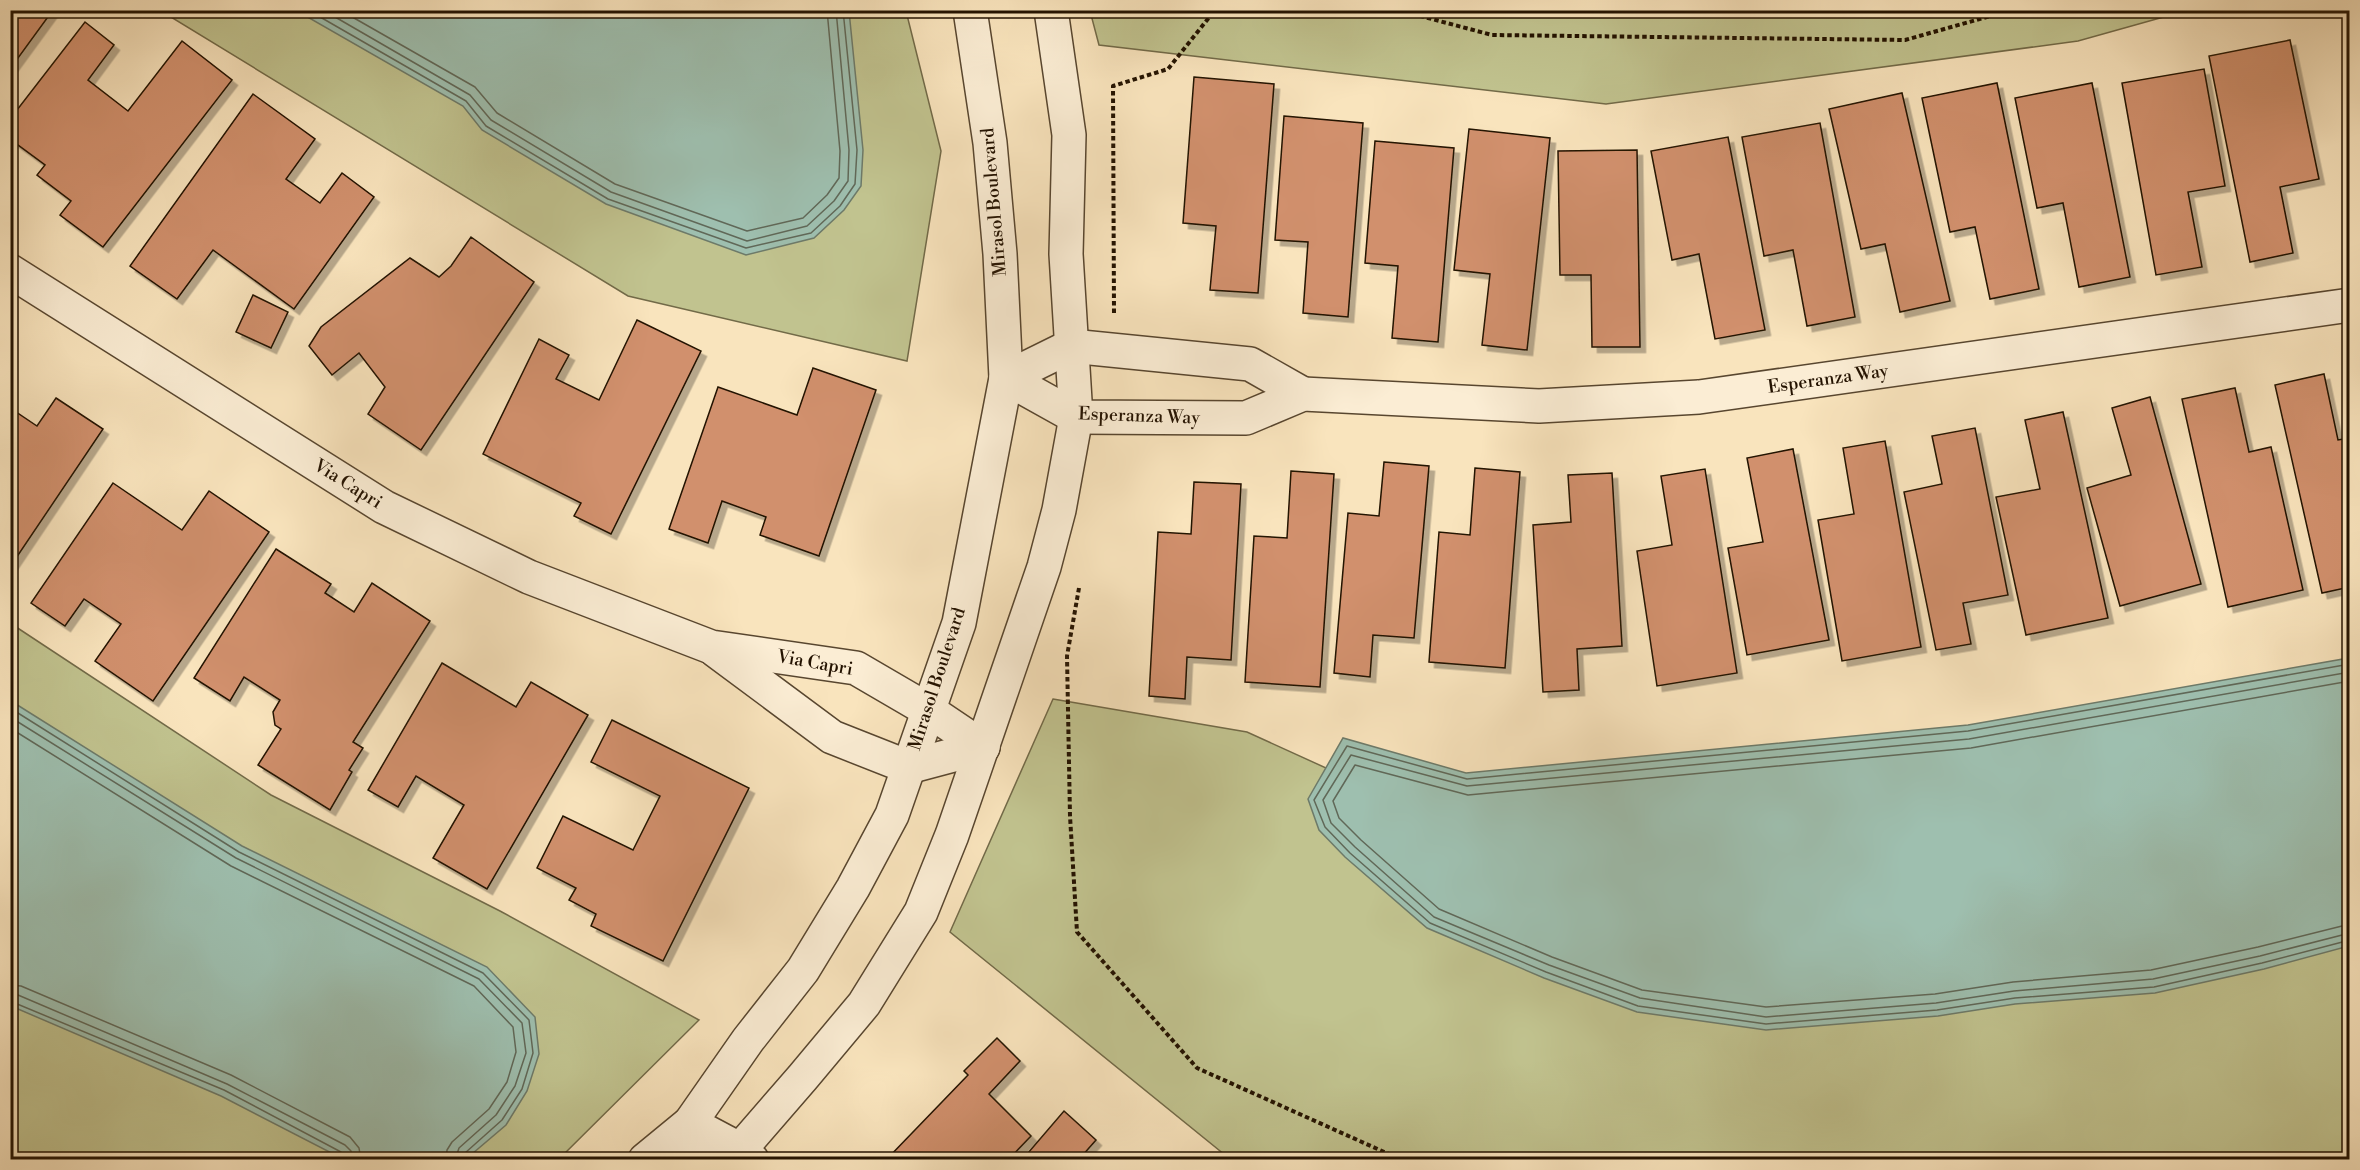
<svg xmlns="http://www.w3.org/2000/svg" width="2360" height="1170" viewBox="0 0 2360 1170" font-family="'Libre Bodoni',serif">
<defs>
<filter id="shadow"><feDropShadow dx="5.5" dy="5.5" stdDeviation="0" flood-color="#0004"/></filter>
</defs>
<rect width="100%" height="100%" fill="#f9e4bd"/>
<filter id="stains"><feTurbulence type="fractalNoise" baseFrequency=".00333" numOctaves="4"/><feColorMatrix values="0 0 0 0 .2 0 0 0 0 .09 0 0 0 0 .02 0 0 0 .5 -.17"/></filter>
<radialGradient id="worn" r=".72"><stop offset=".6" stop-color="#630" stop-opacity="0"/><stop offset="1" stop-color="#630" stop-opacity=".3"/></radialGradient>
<g fill="#c1c38f" stroke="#726a48" stroke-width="1.5">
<polygon points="161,11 906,11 941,151 907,361 628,296"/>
<polygon points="1090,11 1090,10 2185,11 2078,41 1606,104 1099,45"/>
<polygon points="10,623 271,795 500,911 699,1020 559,1159 11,1159"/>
<polygon points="1053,699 1247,732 1664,922 2349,774 2349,1159 1230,1159 950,932"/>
</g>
<g fill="#9ebfaf" stroke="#6d7a69" stroke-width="1.5">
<polygon points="297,11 849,11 863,150 861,186 844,210 814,238 746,255 606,204 482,130 463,106"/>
<polygon points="2349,658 2349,946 2264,969 2155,993 2015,1004 1938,1016 1766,1030 1637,1012 1544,978 1427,928 1345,857 1319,830 1308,799 1343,738 1466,773 1968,725"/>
<polygon points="11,701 242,846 487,967 535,1017 539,1054 527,1091 506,1125 466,1159 343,1159 221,1096 11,1006"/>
</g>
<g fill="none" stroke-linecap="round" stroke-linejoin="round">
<g stroke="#606858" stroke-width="1.5">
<polyline points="308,10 466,101 486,126 608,199 746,248 811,233 840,206 855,184 857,150 843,10"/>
<polyline points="323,10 470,95 491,120 611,192 747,241 807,226 834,201 848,181 849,150 836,10"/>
<polyline points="340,10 475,87 497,113 615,184 747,231 803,218 827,195 839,178 840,151 827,10"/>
<polyline points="2350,664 1968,731 1467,779 1347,746 1314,800 1325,827 1350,853 1430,923 1546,972 1638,1006 1766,1024 1937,1010 2015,998 2154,987 2262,963 2350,940"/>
<polyline points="2350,672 1969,739 1467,786 1351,755 1323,800 1331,823 1355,847 1434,917 1549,965 1640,998 1766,1017 1936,1003 2014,991 2153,979 2260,956 2350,933"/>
<polyline points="2350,681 1971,748 1468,795 1355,765 1333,801 1339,818 1361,840 1439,909 1552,957 1642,990 1766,1007 1935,994 2013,982 2151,970 2258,947 2350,924"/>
<polyline points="10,708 239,852 483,973 529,1020 533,1053 522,1089 502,1120 465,1153 463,1160"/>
<polyline points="10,717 236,858 479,979 522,1023 526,1053 515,1086 496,1115 459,1148 455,1160"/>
<polyline points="10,728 231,866 474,986 513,1027 516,1052 507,1082 489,1109 452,1142 447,1150 446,1160"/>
<polyline points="10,985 21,986 231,1075 350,1137 359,1148 361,1160"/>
<polyline points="10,994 18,995 227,1084 345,1145 351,1151 352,1160"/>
<polyline points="10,1001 224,1090 341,1152 345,1160"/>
</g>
</g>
<g fill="#d1906d" stroke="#231200" stroke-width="1.5" filter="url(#shadow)">
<polygon points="10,10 53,10 10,69"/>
<polygon points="85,22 114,45 88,80 128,111 182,41 232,80 103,247 60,215 71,201 37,175 45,165 10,139 10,119"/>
<polygon points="2290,40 2319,179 2280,187 2293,253 2250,262 2209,56"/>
<polygon points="2204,69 2225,186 2188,192 2202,267 2156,275 2122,83"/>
<polygon points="1194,77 1274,84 1258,293 1210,290 1216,226 1183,223"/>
<polygon points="1997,83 2039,289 1990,299 1975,227 1950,232 1922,98"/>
<polygon points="2092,83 2130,277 2079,287 2063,203 2037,208 2015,98"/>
<polygon points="1902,93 1950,301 1900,312 1885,244 1861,249 1829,109"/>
<polygon points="253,94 315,139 286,179 320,203 342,173 374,197 294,309 213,250 177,299 130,266"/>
<polygon points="1284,116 1363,123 1348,317 1303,313 1308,242 1275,240"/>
<polygon points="1820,123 1855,317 1807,326 1793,250 1764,256 1742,137"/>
<polygon points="1469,129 1550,138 1527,350 1482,345 1490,274 1454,270"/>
<polygon points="1728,137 1765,330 1715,339 1699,254 1672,260 1651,151"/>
<polygon points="1375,141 1454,148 1438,342 1392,338 1398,266 1365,263"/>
<polygon points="1637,150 1640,347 1592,347 1591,275 1560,275 1558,151"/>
<polygon points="471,237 534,282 421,450 368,414 385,387 359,353 332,375 309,346 321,327 410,258 439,277 451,266"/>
<polygon points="253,295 288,312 271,348 236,332"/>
<polygon points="637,320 701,351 611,534 574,516 581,503 483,454 539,339 569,355 556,379 599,400"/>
<polygon points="813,368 876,390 819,556 760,535 766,517 722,501 708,543 669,529 718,387 797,415"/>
<polygon points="2324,374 2338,440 2350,438 2350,587 2322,593 2275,385"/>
<polygon points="2235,388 2249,452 2271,447 2303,590 2228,607 2182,399"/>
<polygon points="2150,397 2201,584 2120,606 2087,488 2131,475 2112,408"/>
<polygon points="56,398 103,429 10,567 10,408 37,426"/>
<polygon points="2063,412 2108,618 2026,635 1996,497 2040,489 2025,420"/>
<polygon points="1975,428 2008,595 1963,603 1971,644 1936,650 1904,492 1942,484 1932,436"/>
<polygon points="1885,441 1921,647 1842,661 1818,520 1854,514 1843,448"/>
<polygon points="1793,449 1829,640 1747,655 1728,548 1763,542 1747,458"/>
<polygon points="1384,462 1429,466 1414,638 1373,635 1370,677 1334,673 1348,513 1379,516"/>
<polygon points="1475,468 1520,472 1505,668 1429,662 1439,532 1470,535"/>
<polygon points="1705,469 1737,673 1657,686 1637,551 1672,545 1661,476"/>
<polygon points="1291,471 1334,474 1320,687 1245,682 1254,536 1287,538"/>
<polygon points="1612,473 1622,646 1577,649 1579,690 1543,692 1533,525 1571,522 1568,475"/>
<polygon points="1194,482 1241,484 1231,660 1187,657 1185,699 1149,696 1158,532 1191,534"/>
<polygon points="113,483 182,530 209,491 269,532 153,701 95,661 121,624 84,599 65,626 31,603"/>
<polygon points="276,549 331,584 325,593 354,612 372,583 430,621 353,742 363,748 349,770 352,772 330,810 258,765 281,729 275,725 273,712 280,700 244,677 230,701 194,678"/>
<polygon points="442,663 516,707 531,682 588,715 487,889 433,858 464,805 416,776 398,807 368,790"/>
<polygon points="612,720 749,788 663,961 591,926 596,914 569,900 576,888 537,868 563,816 633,850 660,796 591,762"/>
<polygon points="997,1038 1020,1061 989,1094 1031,1136 1008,1160 886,1160 968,1075 964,1071"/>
<polygon points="1064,1111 1096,1140 1081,1157 1083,1160 1022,1160"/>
</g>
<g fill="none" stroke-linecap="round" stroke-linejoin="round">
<defs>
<g id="street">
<polyline points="10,271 384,507 529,577 711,647 856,668 928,710 983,747"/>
<polyline points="1006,378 1076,417 1246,418 1303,394 1539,406 1699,397 2350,305"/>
<polyline points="1006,378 1071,346 1250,364 1303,394"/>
<polyline points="715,650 832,737 908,767 983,747"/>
<polyline points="690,1123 739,1149 752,1160"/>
<polyline points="690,1123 699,1160"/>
<polyline points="645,1160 690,1123 748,1040 803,970 853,888 892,815 959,623 1006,378 1000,254 990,143 970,10"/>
<polyline points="731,1160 803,1077 864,1004 921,912 952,835 1044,567 1059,510 1076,417 1066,254 1069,135 1051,10"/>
</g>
</defs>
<use href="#street" stroke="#58462f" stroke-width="36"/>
<g stroke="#231200" stroke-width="4" stroke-dasharray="4.5 3" stroke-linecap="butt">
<polyline points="1398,10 1492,35 1905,40 2012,10"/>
<polyline points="1114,313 1113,86 1168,69 1215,10"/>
<polyline points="1079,588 1067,656 1070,816 1077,932 1197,1068 1402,1160"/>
</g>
<use href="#street" stroke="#fbedd4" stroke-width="33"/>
</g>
<g text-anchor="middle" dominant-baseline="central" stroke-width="4.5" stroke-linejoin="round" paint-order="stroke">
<g font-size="18" fill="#231200" stroke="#fbedd4">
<text transform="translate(994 202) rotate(-95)">Mirasol Boulevard</text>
<text transform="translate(1828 379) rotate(-8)">Esperanza Way</text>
<text transform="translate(1139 416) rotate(2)">Esperanza Way</text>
<text transform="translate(348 484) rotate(32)">Via Capri</text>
<text transform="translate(815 663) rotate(10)">Via Capri</text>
<text transform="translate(937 679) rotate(-72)">Mirasol Boulevard</text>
</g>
</g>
<rect width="2360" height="1170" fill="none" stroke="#f9e4bd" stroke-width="36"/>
<rect x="12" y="12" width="2336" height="1146" fill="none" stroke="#231200" stroke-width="3"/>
<rect x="18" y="18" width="2324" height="1134" fill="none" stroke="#231200" stroke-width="1.5"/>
<rect width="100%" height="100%" filter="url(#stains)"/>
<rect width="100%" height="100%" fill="url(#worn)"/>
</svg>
